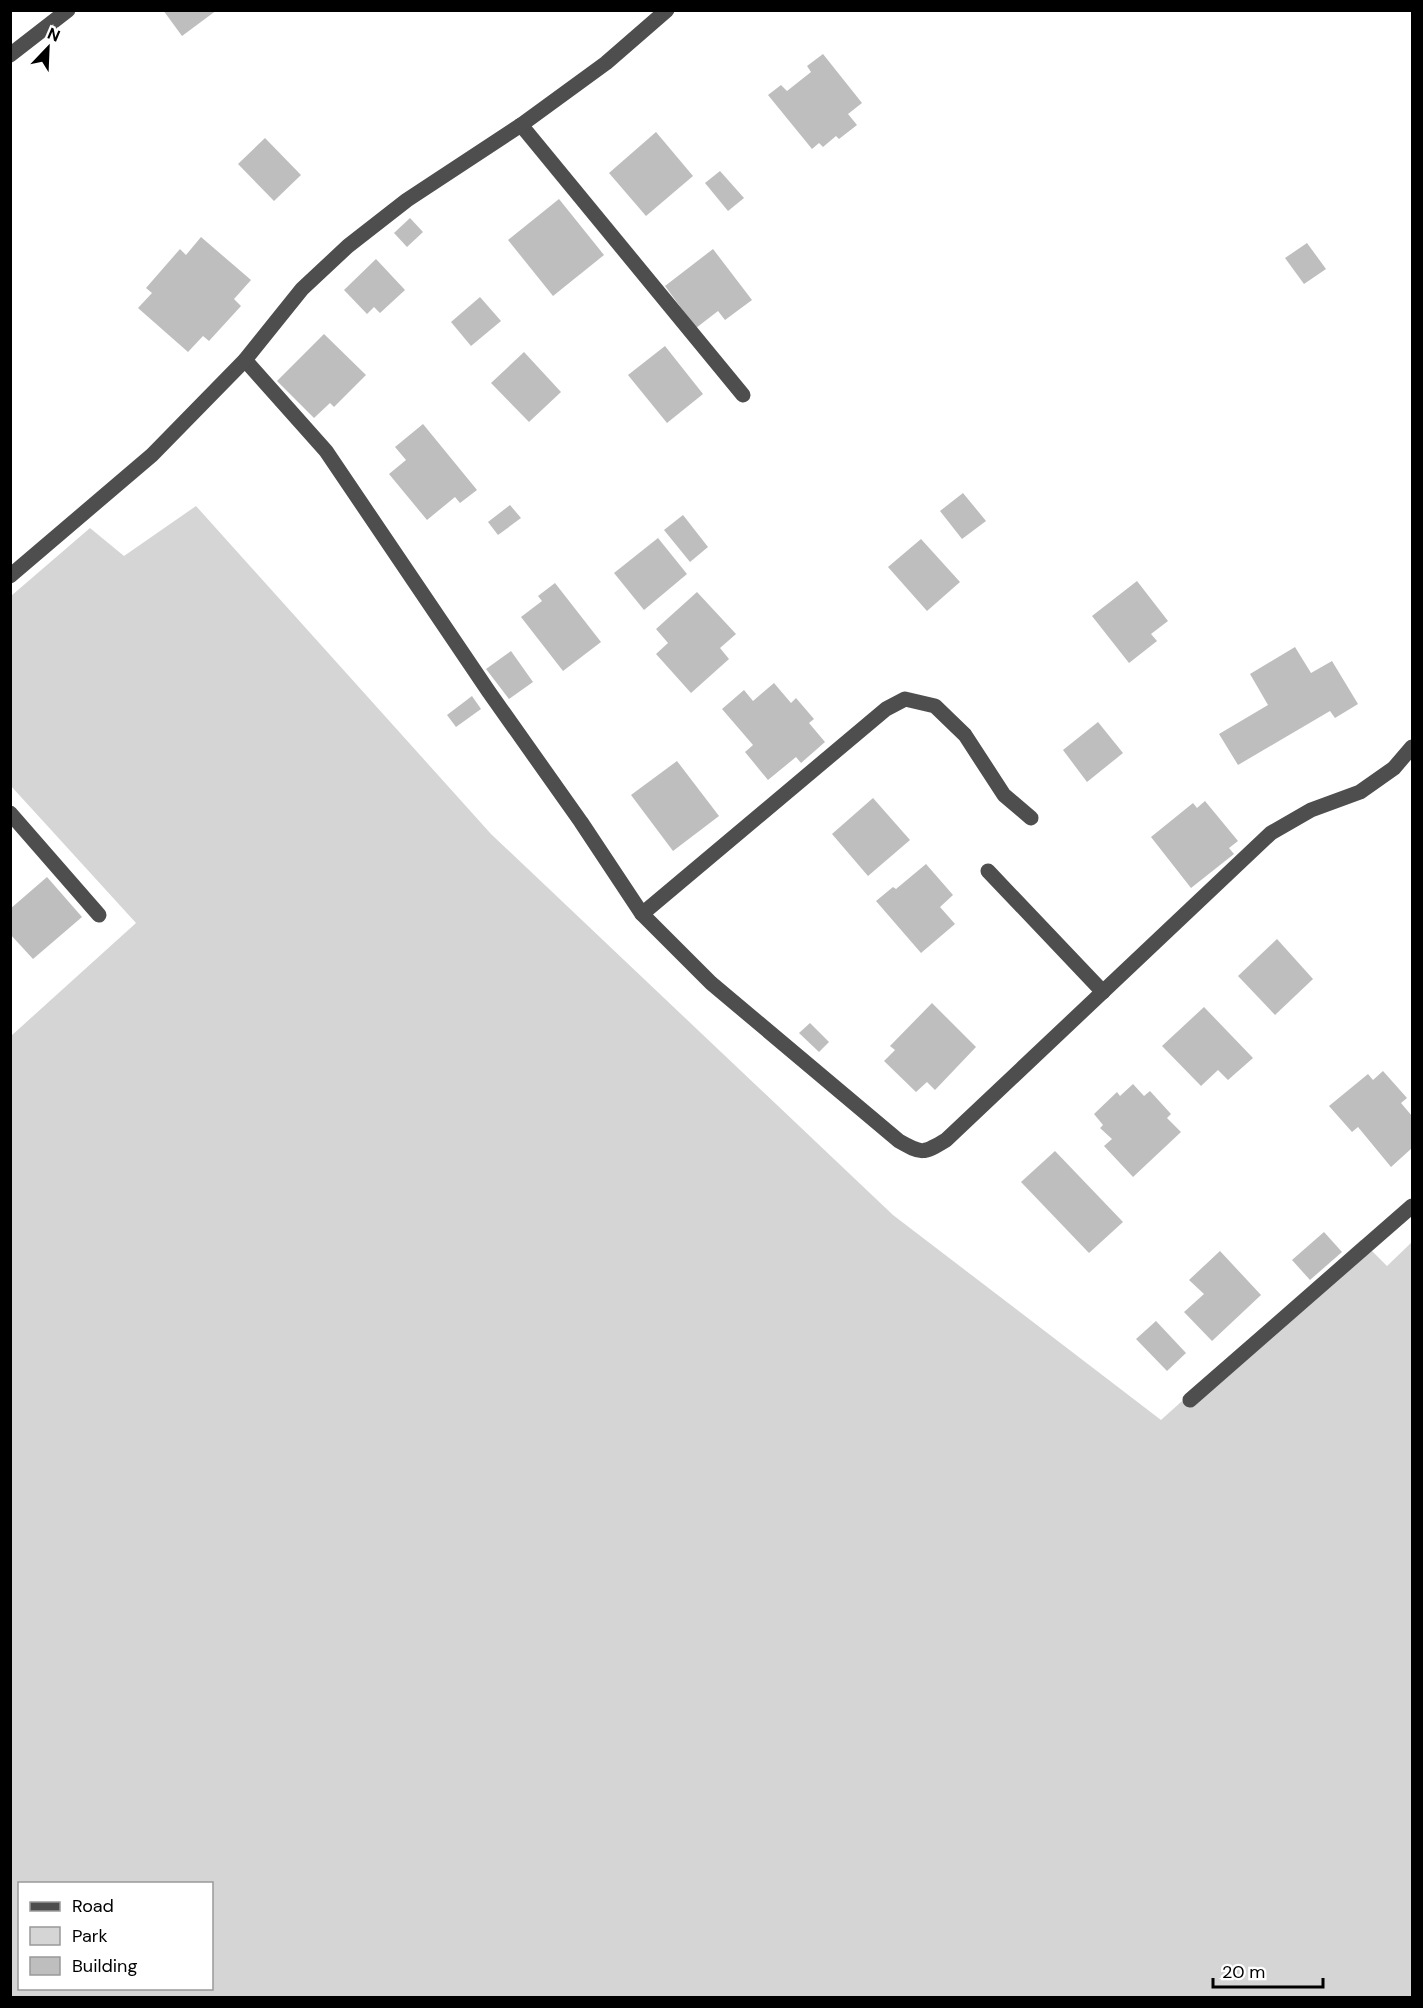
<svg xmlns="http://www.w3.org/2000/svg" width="1423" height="2008" viewBox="0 0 1423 2008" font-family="'DM Sans',sans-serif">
<rect width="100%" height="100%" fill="#fff"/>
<path fill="#d5d5d5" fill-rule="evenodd" d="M196,506L491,834L893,1215L1161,1420L1361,1240L1387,1266L1412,1242V1997H11V1036L136,923L11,786V596L90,528L124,556ZM20,1884H212V1988H20Z"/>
<g fill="#bebebe">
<polygon points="163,10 217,10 182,36"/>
<polygon points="823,54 862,103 848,114 857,125 839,139 836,136 823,147 819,143 812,149 768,95 781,85 787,91 811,72 807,66"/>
<polygon points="656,132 693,176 646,216 609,173"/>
<polygon points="265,138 301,175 274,201 238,164"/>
<polygon points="720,171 744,198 728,211 705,183"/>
<polygon points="559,199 604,255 553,296 508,240"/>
<polygon points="410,218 423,232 407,247 394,233"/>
<polygon points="201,237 251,280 234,299 241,306 209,341 203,336 188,352 138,308 152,293 146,288 180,249 186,255"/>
<polygon points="1307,243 1326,269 1304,284 1285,258"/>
<polygon points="713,249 752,300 725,320 718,311 696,328 665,286"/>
<polygon points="376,259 405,290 380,313 374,307 367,314 344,290"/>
<polygon points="480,297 501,321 471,346 451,322"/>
<polygon points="324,334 366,375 334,407 330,403 314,418 277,381"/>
<polygon points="665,346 703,394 667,423 628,375"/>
<polygon points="524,352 561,392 529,422 491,383"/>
<polygon points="423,424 477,490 460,503 455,497 427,520 389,474 406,460 395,447"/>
<polygon points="963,493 986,521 962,539 940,511"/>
<polygon points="510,505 521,518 498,535 488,522"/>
<polygon points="683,515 708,547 690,562 664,530"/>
<polygon points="658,538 687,574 644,610 614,573"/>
<polygon points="921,539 960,582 927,611 888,567"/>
<polygon points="1137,581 1168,621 1151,634 1157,641 1129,663 1092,616"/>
<polygon points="555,583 601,642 563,671 521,617 542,601 538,596"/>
<polygon points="697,592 736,634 720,648 729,659 691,693 656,654 668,643 656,629"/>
<polygon points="1295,647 1311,673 1332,661 1358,704 1335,718 1330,711 1238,765 1219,734 1268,705 1250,674"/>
<polygon points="511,651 533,682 509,699 486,669"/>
<polygon points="774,683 791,703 796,698 814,719 809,723 825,742 801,763 796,757 768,780 745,752 753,745 722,709 744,690 753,701"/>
<polygon points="472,696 481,709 456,727 447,715"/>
<polygon points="1098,722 1123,753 1087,782 1063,750"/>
<polygon points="677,761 719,816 673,851 631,795"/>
<polygon points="873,798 910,840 868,876 832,834"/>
<polygon points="1205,801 1238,841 1229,848 1234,854 1191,888 1151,837 1193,803 1197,808"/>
<polygon points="926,864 953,895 940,907 955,924 921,953 876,901 893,887 896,889"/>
<polygon points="47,877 82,917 33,959 10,934 10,909"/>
<polygon points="1277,939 1313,979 1275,1015 1238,976"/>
<polygon points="932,1003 976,1047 935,1090 927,1082 916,1092 884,1061 895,1050 890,1046"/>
<polygon points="1204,1007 1253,1058 1228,1080 1218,1070 1201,1086 1162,1046"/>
<polygon points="810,1023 829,1042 819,1052 799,1033"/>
<polygon points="1383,1071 1407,1098 1401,1103 1412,1116 1412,1148 1391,1167 1358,1127 1352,1132 1329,1106 1368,1074 1373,1080"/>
<polygon points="1133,1084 1144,1096 1150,1091 1171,1114 1167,1118 1181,1132 1133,1177 1104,1146 1112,1139 1100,1128 1103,1125 1094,1114 1117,1092 1120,1096"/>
<polygon points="1055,1151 1123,1222 1089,1253 1021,1182"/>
<polygon points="1324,1232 1342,1252 1310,1280 1292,1260"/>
<polygon points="1220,1251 1261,1295 1212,1341 1184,1312 1204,1294 1189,1280"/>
<polygon points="1156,1321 1186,1353 1167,1371 1136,1339"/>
</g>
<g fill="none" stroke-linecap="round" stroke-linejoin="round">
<g stroke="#4e4e4e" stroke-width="15">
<polyline points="10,55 68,10"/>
<polyline points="521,125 743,395"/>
<path d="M245,360L326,451L489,692L581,822L642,914L711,983L899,1141C922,1154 923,1154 946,1140L1271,833L1311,810L1360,792L1394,768L1412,747"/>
<polyline points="10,576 152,455 245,360 302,289 348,246 407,200 521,125 606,63 667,10"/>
<polyline points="10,813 99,915"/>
<polyline points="988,871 1103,992"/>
<polyline points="642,914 886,709 905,699 935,706 965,735 1004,795 1031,818"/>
<polyline points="1190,1400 1412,1206"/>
</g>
</g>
<rect width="1423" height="2008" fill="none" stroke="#000000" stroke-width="24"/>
<rect x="18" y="1882" width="195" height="108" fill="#ffffff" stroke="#999999" stroke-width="1.5"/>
<rect x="30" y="1902" width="30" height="9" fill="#4e4e4e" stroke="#999999" stroke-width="1.5"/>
<text x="72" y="1912" font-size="18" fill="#000000">Road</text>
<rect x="30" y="1927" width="30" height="18" fill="#d5d5d5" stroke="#999999" stroke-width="1.5"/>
<text x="72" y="1942" font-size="18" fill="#000000">Park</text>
<rect x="30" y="1957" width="30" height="18" fill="#bebebe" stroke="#999999" stroke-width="1.5"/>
<text x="72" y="1972" font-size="18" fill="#000000">Building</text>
<g transform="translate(48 48) rotate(23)" stroke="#ffffff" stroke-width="4.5" paint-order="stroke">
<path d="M0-4.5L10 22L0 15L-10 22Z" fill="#000000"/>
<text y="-9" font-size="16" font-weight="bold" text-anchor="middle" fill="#000000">N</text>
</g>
<path d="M1213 1978v9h110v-9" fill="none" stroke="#000000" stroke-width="3"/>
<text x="1222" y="1978" font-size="18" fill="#000000" stroke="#ffffff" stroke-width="4.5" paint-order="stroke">20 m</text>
</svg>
